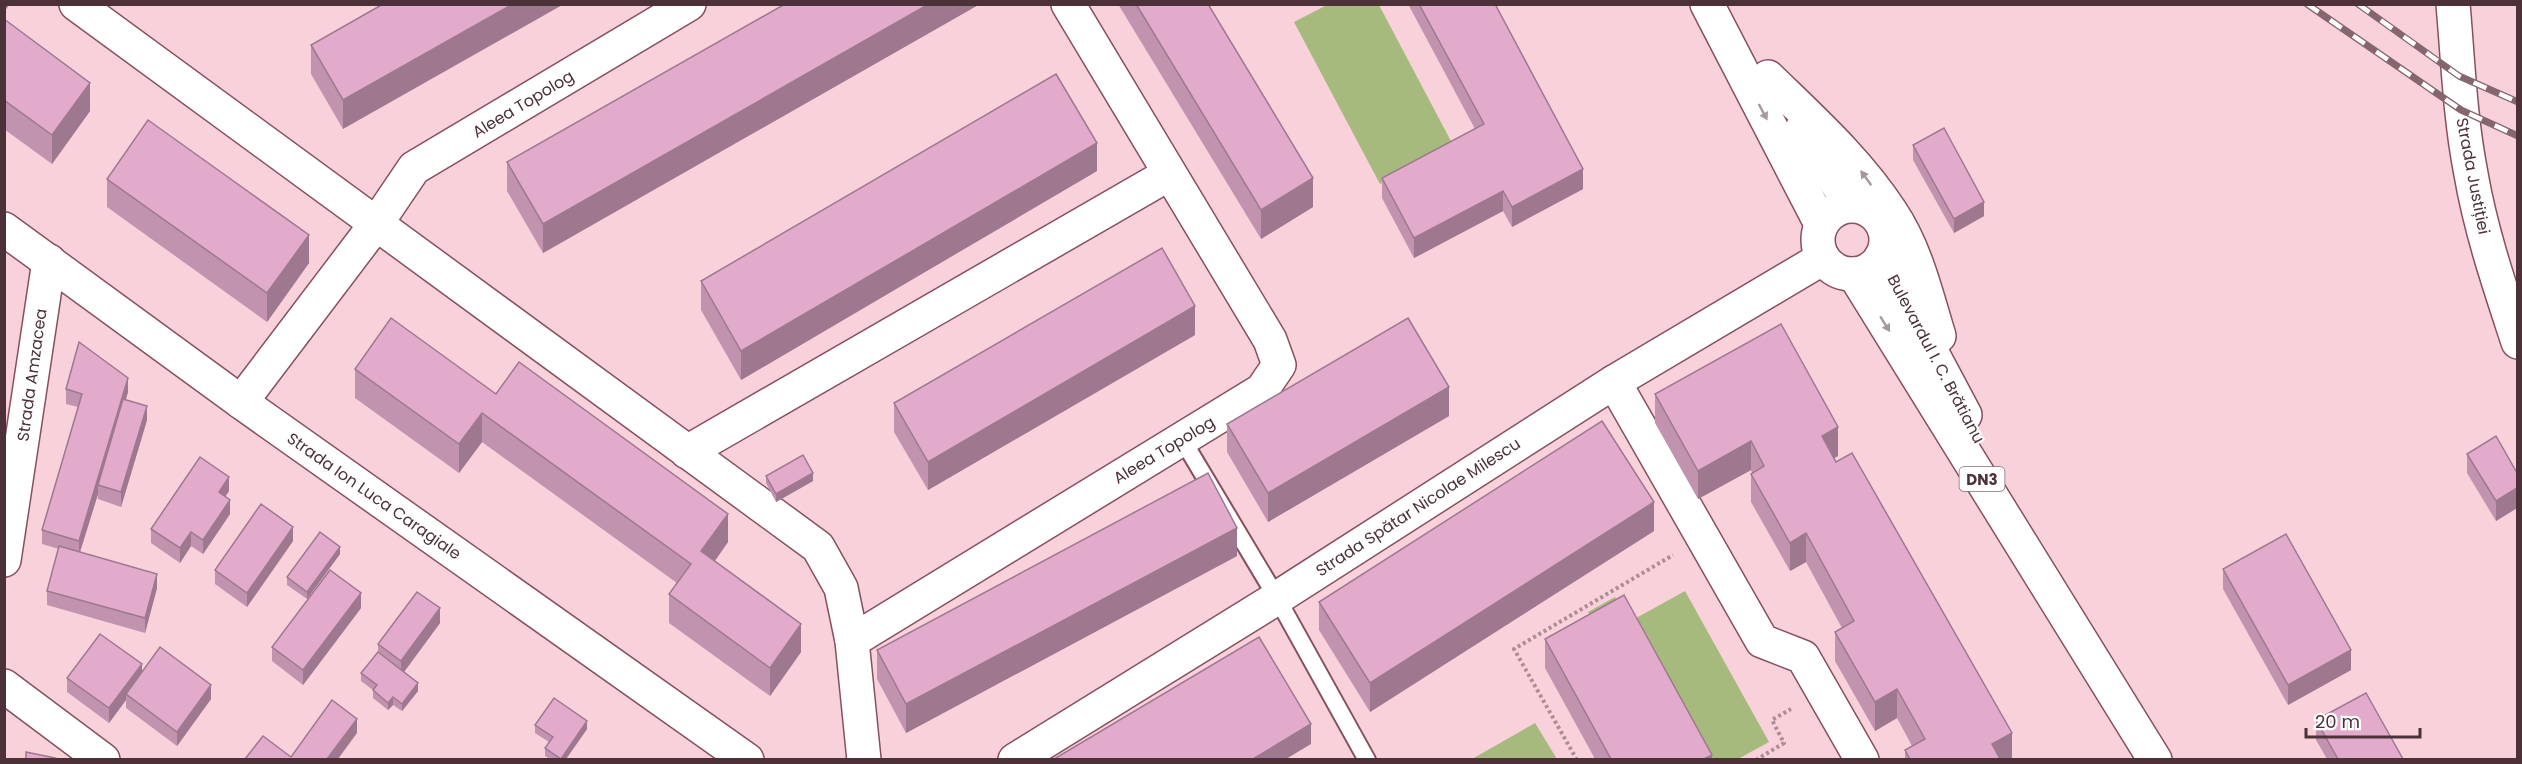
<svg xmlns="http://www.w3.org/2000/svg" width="2522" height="764" viewBox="0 0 2522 764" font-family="Poppins,sans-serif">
<rect width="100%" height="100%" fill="#f8d1da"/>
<g fill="#a7ba7d">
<polygon points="1327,5 1379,5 1453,145 1380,184 1294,22"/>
<polygon points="1685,591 1769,742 1738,759 1699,759 1602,636 1588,612 1615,597 1629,622"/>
<polygon points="1535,723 1557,759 1472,759"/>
</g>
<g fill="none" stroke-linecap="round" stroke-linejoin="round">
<defs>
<polyline id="lane" points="1182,439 1277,598 1367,760"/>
<g id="street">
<polyline points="76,4 818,547 841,588 852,641 864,760"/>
<path d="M2453,4C2458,61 2460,118 2471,174C2481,232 2500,287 2518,342"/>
<polyline points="1614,382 1762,641 1803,657 1862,760"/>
<polyline points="241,402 376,224 414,168 689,4"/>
<polyline points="687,452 1169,174"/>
<polyline points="4,560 49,261"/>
<polyline points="852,641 1262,390 1279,365 1270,340 1068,4"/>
<polyline points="4,686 103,760"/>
</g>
<g id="secondary">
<polyline points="4,229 241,402 747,760"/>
<polyline points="1015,760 1277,598 1614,382 1823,258"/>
</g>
<g id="primary">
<polyline points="1707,4 1821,224"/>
<path d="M1768,77C1812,120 1858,161 1891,212C1916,249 1926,294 1939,336"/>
<polyline points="1802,129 1851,205"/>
<circle cx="1852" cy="240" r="34"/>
<polyline points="1881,257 1965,415"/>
<polyline points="1854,274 2155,760"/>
</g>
</defs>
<use href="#lane" stroke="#87505f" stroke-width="20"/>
<use href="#street" stroke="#87505f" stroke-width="36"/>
<use href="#secondary" stroke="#87505f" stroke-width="36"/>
<use href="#primary" stroke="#87505f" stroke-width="36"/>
<g stroke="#ad8c93" stroke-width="4" stroke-dasharray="3 3" stroke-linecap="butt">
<polyline points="1577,760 1514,649 1673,555"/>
<polyline points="1756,760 1784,743 1772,720 1791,709"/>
</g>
<use href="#lane" stroke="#fff" stroke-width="16"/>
<use href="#street" stroke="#fff" stroke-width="33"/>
<use href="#secondary" stroke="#fff" stroke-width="33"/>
<use href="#primary" stroke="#fff" stroke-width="33"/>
<defs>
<g id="rail">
<polyline points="2307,4 2461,110 2518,136"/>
<polyline points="2358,4 2459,76 2518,102"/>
</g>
</defs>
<use href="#rail" stroke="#85666d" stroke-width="7"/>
<use href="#rail" stroke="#fefefe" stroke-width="4.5" stroke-dasharray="14" stroke-linecap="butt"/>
</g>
<g fill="#c293af">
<polygon points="383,4 343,129 311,74 311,45"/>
<polygon points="785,4 980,4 543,253 507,191 507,162"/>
<polygon points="1118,4 1208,4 1313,207 1261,239"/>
<polygon points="1408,4 1495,4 1583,189 1512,227 1503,211 1414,258 1382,198 1382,178 1475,129"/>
<polygon points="4,19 90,111 52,164 4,129"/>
<polygon points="1913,145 1984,216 1954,233 1913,160"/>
<polygon points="1097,171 741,380 701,310 701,281"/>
<polygon points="107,179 309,263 267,322 107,207"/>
<polygon points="1195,335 928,490 894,432 894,403"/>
<polygon points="355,369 496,394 728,542 715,561 801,652 770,696 669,623 669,594 677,583 482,442 459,473 355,398"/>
<polygon points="66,389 128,392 126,399 147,420 121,507 98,499 98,494 80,552 157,588 145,633 47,605 47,591 59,549 42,544 42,530 78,407 66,404"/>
<polygon points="1655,394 1838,456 1834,458 2012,759 1905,759 1905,750 1912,746 1897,718 1875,731 1835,661 1835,632 1842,628 1806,562 1790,571 1751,502 1751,474 1752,473 1751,470 1698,499 1655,423"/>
<polygon points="1449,416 1268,522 1227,452 1227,424"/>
<polygon points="2467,454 2517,473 2517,508 2496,521 2467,473"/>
<polygon points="766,476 813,481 776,502 766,483"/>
<polygon points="229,491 225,497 230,514 203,554 191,546 180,563 151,543 151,529"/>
<polygon points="1654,531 1370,712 1319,630 1319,602"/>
<polygon points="293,541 247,607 215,584 215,570"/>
<polygon points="340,554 307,599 287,585 287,577"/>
<polygon points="1237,556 906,733 877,679 877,650"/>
<polygon points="2223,569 2351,670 2288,705 2223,589"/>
<polygon points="361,608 303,685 272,661 272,647"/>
<polygon points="440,623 404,672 418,691 402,711 393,705 388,710 373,698 373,690 361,681 361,673 378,653 378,644"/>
<polygon points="1545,639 1712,759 1595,759 1545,668"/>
<polygon points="142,672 211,699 177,746 126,708 126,700 109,723 67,692 67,678"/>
<polygon points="2316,720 2403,759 2327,759 2316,740"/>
<polygon points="535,725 587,729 566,759 550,759 545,756 545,748 549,742 535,733"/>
</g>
<g fill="#9e788f">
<polygon points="4,4 10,4 4,12"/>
<polygon points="513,4 564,4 343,129 343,100"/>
<polygon points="929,4 980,4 543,253 543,224"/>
<polygon points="90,83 90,111 52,164 52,135"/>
<polygon points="1097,143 1097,171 741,380 741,351"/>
<polygon points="1583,169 1583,189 1512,227 1512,207"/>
<polygon points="1313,178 1313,207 1261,239 1261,210"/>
<polygon points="1503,191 1503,211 1414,258 1414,238"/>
<polygon points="1984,202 1984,216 1954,233 1954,219"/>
<polygon points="309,235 309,263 267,322 267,293"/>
<polygon points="1195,306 1195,335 928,490 928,462"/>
<polygon points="128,378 128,392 100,486 98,485 98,494 79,555 79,541"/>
<polygon points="1449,387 1449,416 1268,522 1268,493"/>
<polygon points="147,406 147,420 121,507 121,492"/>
<polygon points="482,413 482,442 459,473 459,444"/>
<polygon points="1838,427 1838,456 1822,465 1822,436"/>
<polygon points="1751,441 1751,470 1698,499 1698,471"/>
<polygon points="813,473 813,481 776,502 776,494"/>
<polygon points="229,477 229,491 219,506 219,492"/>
<polygon points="2517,488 2517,508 2496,521 2496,501"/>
<polygon points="230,500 230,514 203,554 203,540"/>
<polygon points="1654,502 1654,531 1370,712 1370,683"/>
<polygon points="728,514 728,542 701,580 701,551"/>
<polygon points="293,527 293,541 247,607 247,593"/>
<polygon points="1237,528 1237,556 906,733 906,704"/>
<polygon points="191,532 191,546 180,563 180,548"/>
<polygon points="1806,533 1806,562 1790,571 1790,543"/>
<polygon points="340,547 340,554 307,599 307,592"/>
<polygon points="157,574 157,588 145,633 145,618"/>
<polygon points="361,593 361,608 303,685 303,670"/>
<polygon points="440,608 440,623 401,676 401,661"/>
<polygon points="801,624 801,652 770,696 770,668"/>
<polygon points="2351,650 2351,670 2288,705 2288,685"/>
<polygon points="142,664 142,679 126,694 126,700 109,723 109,708"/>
<polygon points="418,683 418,691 402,711 402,704"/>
<polygon points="211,685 211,699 177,746 177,732"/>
<polygon points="1897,689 1897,718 1875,731 1875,702"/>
<polygon points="393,697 393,705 388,710 388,703"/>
<polygon points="357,719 357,733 338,759 327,759"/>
<polygon points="587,721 587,729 566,759 561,759"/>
<polygon points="1311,724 1311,744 1286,759 1253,759"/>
<polygon points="2012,733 2012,759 1992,759 1992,744"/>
<polygon points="1712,755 1712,759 1704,759"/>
</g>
<g fill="#e2abcc" stroke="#9e788f" stroke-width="1.5">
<polygon points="383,4 513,4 343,100 311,45"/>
<polygon points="785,4 929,4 543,224 507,162"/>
<polygon points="1136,4 1208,4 1313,178 1261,210"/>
<polygon points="1419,4 1495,4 1583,169 1512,207 1503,191 1414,238 1382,178 1484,124"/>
<polygon points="4,19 90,83 52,135 4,100"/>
<polygon points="1056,74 1097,143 741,351 701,281"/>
<polygon points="148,120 309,235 267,293 107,179"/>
<polygon points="1944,128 1984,202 1954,219 1913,145"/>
<polygon points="1162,248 1195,306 928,462 894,403"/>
<polygon points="391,318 496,394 519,362 728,514 701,551 801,624 770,668 669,594 691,564 482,413 459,444 355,369"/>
<polygon points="1408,318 1449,387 1268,493 1227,424"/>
<polygon points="1781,324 1838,427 1822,436 1836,462 1852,453 2012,733 1992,744 2000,759 1910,759 1905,750 1925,739 1897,689 1875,702 1835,632 1854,621 1806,533 1790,543 1751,474 1764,466 1751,441 1698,471 1655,394"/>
<polygon points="79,342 128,378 79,541 42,530 82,394 66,389"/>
<polygon points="123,399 147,406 121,492 98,485"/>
<polygon points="1602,421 1654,502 1370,683 1319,602"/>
<polygon points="2496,436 2517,473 2517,488 2496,501 2467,454"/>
<polygon points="803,455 813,473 776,494 766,476"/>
<polygon points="200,457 229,477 219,492 230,500 203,540 191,532 180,548 151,529"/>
<polygon points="1208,473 1237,528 906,704 877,650"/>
<polygon points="261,504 293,527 247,593 215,570"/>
<polygon points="320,532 340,547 307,592 287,577"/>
<polygon points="2286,534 2351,650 2288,685 2223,569"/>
<polygon points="59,546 157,574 145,618 47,591"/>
<polygon points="330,570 361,593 303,670 272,647"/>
<polygon points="417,592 440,608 401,661 378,644"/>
<polygon points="1624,595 1712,755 1704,759 1611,759 1545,639"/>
<polygon points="100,634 142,664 109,708 67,678"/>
<polygon points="1259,637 1311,724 1253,759 1054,759"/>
<polygon points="160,647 211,685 177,732 126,694"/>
<polygon points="378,652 418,683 402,704 393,697 388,703 373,690 377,685 361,673"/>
<polygon points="2366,693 2403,759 2338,759 2316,720"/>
<polygon points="554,698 587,721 561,759 545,748 553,737 535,725"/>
<polygon points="332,700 357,719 327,759 245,759 263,736 291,757"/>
<polygon points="26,752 55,758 57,759 26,759"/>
</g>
<defs><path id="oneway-solid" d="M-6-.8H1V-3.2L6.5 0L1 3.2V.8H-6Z" transform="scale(1.5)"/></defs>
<g fill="#a6989c">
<use href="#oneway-solid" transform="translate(1763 112) rotate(62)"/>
<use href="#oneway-solid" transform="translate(1866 178) rotate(-126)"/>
<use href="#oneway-solid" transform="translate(1885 324) rotate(58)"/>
</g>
<g text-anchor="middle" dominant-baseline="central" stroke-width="4.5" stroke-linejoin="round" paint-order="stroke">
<rect fill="#fefefe" stroke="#816f73" stroke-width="1.5" x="1959.5" y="467" width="45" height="24" rx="4.5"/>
<g font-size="15" font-weight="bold" fill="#4c3238">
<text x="1982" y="479">DN3</text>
</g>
<g font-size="16" fill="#4c3238" stroke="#fefefe">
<text transform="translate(523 104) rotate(-31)">Aleea Topolog</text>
<text transform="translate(2473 176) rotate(79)">Strada Justiției</text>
<text transform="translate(1936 359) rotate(62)">Bulevardul I. C. Brătianu</text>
<text transform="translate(32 375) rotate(-82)">Strada Amzacea</text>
<text transform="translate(1164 450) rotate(-31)">Aleea Topolog</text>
<text transform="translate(374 496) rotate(35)">Strada Ion Luca Caragiale</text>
<text transform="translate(1418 507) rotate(-33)">Strada Spătar Nicolae Milescu</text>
</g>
</g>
<rect width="2522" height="764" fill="none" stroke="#4c3238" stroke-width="12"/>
<path d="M2306 728v9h114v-9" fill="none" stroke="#4c3238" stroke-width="3"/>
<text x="2315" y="728" font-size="18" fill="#4c3238" stroke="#fefefe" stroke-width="4.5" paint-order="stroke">20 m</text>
</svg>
